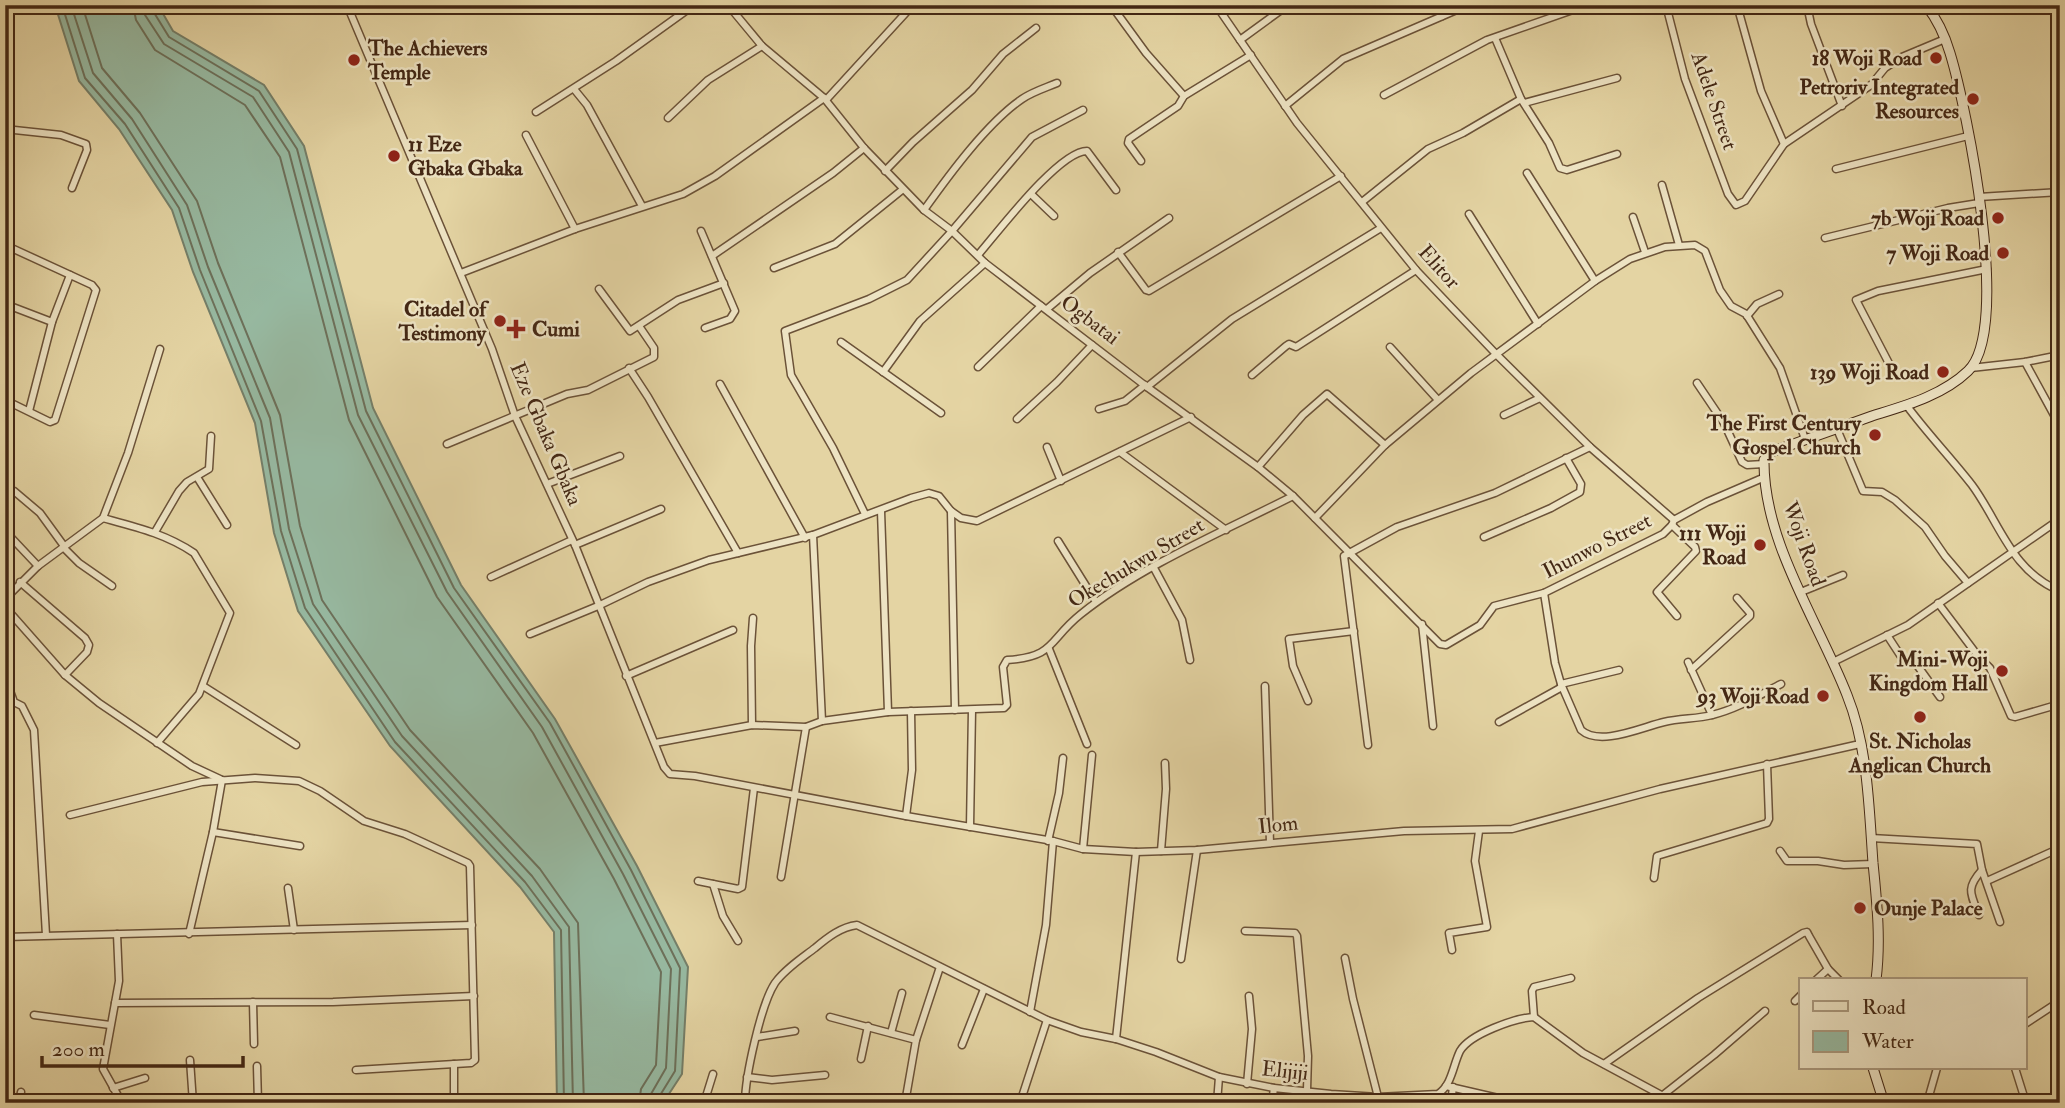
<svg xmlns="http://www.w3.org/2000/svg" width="2065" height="1108" viewBox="0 0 2065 1108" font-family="'IM FELL Double Pica',serif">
<rect width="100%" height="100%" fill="#e4d4a3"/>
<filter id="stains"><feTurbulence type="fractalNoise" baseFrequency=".00286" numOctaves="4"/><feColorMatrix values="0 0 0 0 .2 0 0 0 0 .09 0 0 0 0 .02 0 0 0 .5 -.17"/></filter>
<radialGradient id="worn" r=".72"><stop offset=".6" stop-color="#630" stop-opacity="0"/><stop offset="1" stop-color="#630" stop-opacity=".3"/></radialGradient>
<polygon fill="#97b9a1" stroke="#757f69" stroke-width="2" points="55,5 158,5 173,31 264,85 304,146 373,408 461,585 555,719 637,866 688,967 682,1074 663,1103 557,1103 554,932 520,887 390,746 298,611 274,533 255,423 193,272 172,210 119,129 79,81"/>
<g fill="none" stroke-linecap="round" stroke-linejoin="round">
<g stroke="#6d705a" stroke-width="2">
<polyline points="62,5 85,78 125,124 179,208 200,270 261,421 281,531 305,608 395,742 525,882 561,930 564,1103"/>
<polyline points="71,5 93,73 132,119 187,205 208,267 270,418 289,529 313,604 402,736 532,876 569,927 573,1103"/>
<polyline points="82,5 102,68 140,113 197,201 218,263 280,415 300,526 322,600 410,730 540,869 578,923 584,1103"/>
<polyline points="133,5 136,20 155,50 245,105 280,157 349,420 437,597 533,733 614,879 661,972 656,1065 641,1089 639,1103"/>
<polyline points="143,5 145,15 164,44 253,97 289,152 358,415 447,592 542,727 623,874 671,969 666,1068 651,1094 649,1103"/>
<polyline points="152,5 153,11 169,37 259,91 297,149 366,411 454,588 550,723 631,870 680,968 675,1071 659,1097 658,1103"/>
</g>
<defs>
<g id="street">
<polyline points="347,5 492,349 515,416 575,545 664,767 670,774 695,776 906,816 1053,841 1083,849 1136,852 1197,850 1404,831 1512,829 1660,789 1860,744"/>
<polyline points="728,5 762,46 824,98 864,148 924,210 952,231 985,263 1147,387 1258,467 1293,496 1440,644 1446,645 1480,625 1494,606 1544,593 1663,534 1672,525 1674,520 1707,502 1765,477"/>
<polyline points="1111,5 1146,53 1184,96"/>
<polyline points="1216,5 1297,123 1416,270 1496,354 1590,447 1674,520"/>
<polyline points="1436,5 1442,16"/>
<polyline points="1666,5 1685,79 1728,194 1736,205 1745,201 1784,144 1871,85 1885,68 1902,57 1945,39"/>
<polyline points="1737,5 1761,91 1784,144"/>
<polyline points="1807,5 1811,24 1842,106"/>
<polyline points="2057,5 2060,16"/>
<polyline points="1495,38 1521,99 1549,143 1560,168 1567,170 1617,154"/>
<polyline points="1240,40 1288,5"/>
<polyline points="574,89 587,105 642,206"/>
<polyline points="1384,95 1487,40 1587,5"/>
<polyline points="826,100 913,5"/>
<polyline points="1524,103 1617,78"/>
<polyline points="1285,106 1343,59 1468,5"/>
<polyline points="536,112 616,61 694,5"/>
<polyline points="668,118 708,80 762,46"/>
<polyline points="5,129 61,135 86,144 87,150 72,188"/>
<polyline points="526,135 575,229"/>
<polyline points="1141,161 1128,143 1129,139 1178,106 1184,96 1251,55"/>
<polyline points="1836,169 1968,136"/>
<polyline points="885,171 913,142 972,90 1003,54 1036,28"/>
<polyline points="1527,173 1595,281"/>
<polyline points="1662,185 1679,245"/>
<polyline points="1031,194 1054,216"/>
<polyline points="1979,197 2060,192"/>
<polyline points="1362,202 1428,149 1463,133 1521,99"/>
<path d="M924,210C949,175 987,123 1022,99C1032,92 1045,88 1057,83"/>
<polyline points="1469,214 1538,324"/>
<polyline points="1633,217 1645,252"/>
<polyline points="701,231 735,311 730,319 705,328"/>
<polyline points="1825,238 1948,208 1979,203"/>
<polyline points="5,245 92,285 96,290 55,420 50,422 5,400"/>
<polyline points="1118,252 1146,290 1149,291 1341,176"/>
<path d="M978,255C998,232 1059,151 1087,151L1116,190"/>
<polyline points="712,256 833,173 864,148"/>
<polyline points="774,268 835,244 902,190"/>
<polyline points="461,273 575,229 683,194 715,176 824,98"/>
<polyline points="599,289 630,331 678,300 724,283"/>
<polyline points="5,304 52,322"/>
<polyline points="1047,309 1090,273 1169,218"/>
<polyline points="1747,316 1757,304 1779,294"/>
<polyline points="841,342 941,413"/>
<polyline points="1390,347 1438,400"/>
<polyline points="2025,362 2060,426"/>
<polyline points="978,367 1041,306"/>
<polyline points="629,368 648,397 738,553"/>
<polyline points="1971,368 2025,362 2060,355"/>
<polyline points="883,372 920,321 985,263"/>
<polyline points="1894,373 1856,300 1878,291 1987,269"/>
<polyline points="1252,375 1286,346 1289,344 1296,347 1416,270"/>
<polyline points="1697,383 1724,423 1742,462 1747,465 1764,464"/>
<polyline points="720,384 805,538"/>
<polyline points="1147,387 1232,319 1381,228"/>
<path d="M1907,406C1927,433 1951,458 1972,485C2000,523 2011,571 2060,591"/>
<polyline points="1099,409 1125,401 1145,385"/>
<polyline points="29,411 52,322 70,275"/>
<polyline points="1504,415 1540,398"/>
<polyline points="1017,419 1057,382 1092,345"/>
<polyline points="1837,429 1863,491 1882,492 1895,500 1925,527 1945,556 1968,583"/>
<polyline points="447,444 567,394 588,390 654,357 654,348 639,326"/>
<polyline points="1047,447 1061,481"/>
<polyline points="1120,452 1226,530"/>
<polyline points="1258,467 1303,415 1327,394 1385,445"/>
<polyline points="197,477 227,525"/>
<polyline points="547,484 620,456"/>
<polyline points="14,491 40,513 64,546"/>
<polyline points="881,511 888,712"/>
<polyline points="951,511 955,710"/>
<polyline points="865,514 833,448 791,375 785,331 869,299 907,280 952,231 1032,137 1083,110"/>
<path d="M103,518C136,527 166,534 194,553L230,613L199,694L157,743"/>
<polyline points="1315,518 1385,445 1471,373 1595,281 1630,259 1665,247 1695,245 1705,251 1720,290 1731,306 1746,314 1780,368 1805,439"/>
<polyline points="1672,525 1695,547 1696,551 1657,592 1677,616"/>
<polyline points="5,531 38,566"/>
<polyline points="155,532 179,491 187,482 209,469 211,436"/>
<polyline points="813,535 822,721"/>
<polyline points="1484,537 1551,508 1580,492 1581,484 1566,458"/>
<polyline points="1058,541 1096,602"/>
<polyline points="575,545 661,509"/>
<polyline points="63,547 79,563 112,586"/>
<polyline points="1154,568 1182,620 1190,660"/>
<polyline points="491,577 572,540"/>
<polyline points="20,582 85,638 89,645 87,652 65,675"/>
<polyline points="1801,592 1843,575"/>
<path d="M1544,593L1555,663L1561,684L1581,730C1600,747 1642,727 1664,722C1680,718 1697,719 1712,715C1737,709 1760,695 1781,684"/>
<polyline points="5,599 38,566 103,518 128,453 160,349"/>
<polyline points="1938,603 1978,656 1990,668 2011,716 2015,717 2060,704"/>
<polyline points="5,607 65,675 99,703 192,766 220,779"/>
<polyline points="1422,624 1433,726"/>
<polyline points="530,634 598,606 648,582 709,560 813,535 911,498 929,493 939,496 951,511 961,518 977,521 1191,417"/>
<polyline points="1887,635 1902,658 1917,665 1940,697"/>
<polyline points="1049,649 1087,744"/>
<polyline points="1688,662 1712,715"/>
<polyline points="1833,662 1908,625 2060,519"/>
<polyline points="1691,670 1750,616 1750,613 1737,598"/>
<polyline points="626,676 733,630"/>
<polyline points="5,677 14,702 22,706 34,730 46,935"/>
<polyline points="1561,684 1619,670"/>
<polyline points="203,686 296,745"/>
<polyline points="1265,686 1270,843"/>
<polyline points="1308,701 1293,666 1289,639 1354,631"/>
<polyline points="1499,722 1562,687"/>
<polyline points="752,725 751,646 753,618"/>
<path d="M655,743L752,725L806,727L822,721L888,712L1004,708L1007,705L1003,667L1007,660C1056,657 1048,640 1081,614C1141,566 1224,531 1293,496"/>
<polyline points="1368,745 1344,556 1397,527 1495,493 1590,447"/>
<polyline points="70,815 202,782 255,778 299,781 320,791 364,821 405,834 468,863 470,866 475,1060 471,1063 356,1070"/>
<polyline points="906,816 912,770 911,711"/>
<polyline points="970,827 972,710"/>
<polyline points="213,832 300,846"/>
<polyline points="1871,838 1977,844 1982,870 2000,922"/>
<polyline points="1048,841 1059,793 1063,758"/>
<polyline points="1083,849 1092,755"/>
<polyline points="1161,851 1166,789 1165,763"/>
<polyline points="1780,851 1787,861 1818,861 1844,865 1873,864"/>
<polyline points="781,877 806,727"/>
<polyline points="1654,878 1657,856 1767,823 1769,819 1767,764"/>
<polyline points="698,881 738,889 742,887 754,788"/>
<polyline points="1987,881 2060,848"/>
<polyline points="713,884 723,916 738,941"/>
<polyline points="288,888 294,930"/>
<path d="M1979,915C1970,893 1966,888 1982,870"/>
<polyline points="1245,931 1295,933 1297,936 1308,1056 1307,1090"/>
<polyline points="117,934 119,981 103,1069 122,1103"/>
<polyline points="189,934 213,832 222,780"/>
<polyline points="5,937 472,925"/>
<polyline points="1452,950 1449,933 1487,927 1475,861 1479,831"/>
<polyline points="1345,958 1353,999 1378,1097"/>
<polyline points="1181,959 1197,850"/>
<polyline points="1816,980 1828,969"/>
<polyline points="1795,1001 1801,995"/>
<polyline points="253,1002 254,1044"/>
<polyline points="115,1003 333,1002 474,996"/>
<polyline points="1030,1012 1046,925 1053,841"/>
<polyline points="34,1015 110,1025"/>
<polyline points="830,1017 916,1040"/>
<polyline points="1534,1017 1532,991 1534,987 1571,978"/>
<polyline points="2025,1024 2060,1001"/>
<polyline points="891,1033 902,993"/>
<polyline points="757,1037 795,1031"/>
<polyline points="1116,1039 1136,852"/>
<polyline points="962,1045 984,989"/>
<polyline points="861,1059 868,1026"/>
<polyline points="190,1060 193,1103"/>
<polyline points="1604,1064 1698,998 1803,933 1807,932 1809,936 1828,969 1839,980"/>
<polyline points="257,1066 258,1103"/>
<polyline points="2015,1068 2026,1103"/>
<polyline points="747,1077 772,1080 825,1075"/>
<polyline points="1247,1084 1252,1029 1249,996"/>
<polyline points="1446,1086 1498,1098 1507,1103"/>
<polyline points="113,1088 145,1078"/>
<polyline points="1663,1095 1714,1055 1765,1011"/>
<polyline points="19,1103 21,1092"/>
<polyline points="454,1103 454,1064"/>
<polyline points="704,1103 713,1074"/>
<path d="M745,1103C745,1077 761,1004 775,983C785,969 802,958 815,948C828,937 841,927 857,925L1047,1020L1081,1032L1116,1039L1156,1052L1219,1077L1274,1088L1331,1094L1378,1097L1438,1094C1452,1085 1453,1065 1460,1051C1470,1034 1515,1018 1534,1017L1583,1053L1676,1103"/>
<polyline points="905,1103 916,1040 940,967"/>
<polyline points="1020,1103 1047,1020"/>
<polyline points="1217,1103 1219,1077"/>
<polyline points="1272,1103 1274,1088"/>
<polyline points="1451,1103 1453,1087"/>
<polyline points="1469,1103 1470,1092"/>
<polyline points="1927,1103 1937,1068"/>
</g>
<g id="secondary">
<path d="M1876,980C1881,941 1877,903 1873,863C1869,808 1868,747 1847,695C1818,621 1763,541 1764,460L1771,452C1804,440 1838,428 1872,416C1904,406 1942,396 1968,371C2012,329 1967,109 1950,53C1945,36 1937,19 1926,5"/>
<polyline points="1873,1068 1884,1103"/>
</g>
</defs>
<use href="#street" stroke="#6b5238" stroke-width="9"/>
<use href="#secondary" stroke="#432714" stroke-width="11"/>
<use href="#street" stroke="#ede3c3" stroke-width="6"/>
<use href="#secondary" stroke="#ede3c3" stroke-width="9"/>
</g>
<g fill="#8f2418" stroke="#ede3c3" stroke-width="2.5">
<circle cx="1936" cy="58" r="7"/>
<circle cx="354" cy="60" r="7"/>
<circle cx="1973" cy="99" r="7"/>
<circle cx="394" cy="156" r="7"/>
<circle cx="1998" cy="218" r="7"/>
<circle cx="2003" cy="253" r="7"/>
<circle cx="500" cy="321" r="7"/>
<path d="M512.5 318.5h7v7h7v7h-7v7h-7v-7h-7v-7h7z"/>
<circle cx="1943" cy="372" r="7"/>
<circle cx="1875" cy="435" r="7"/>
<circle cx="1760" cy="545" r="7"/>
<circle cx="2002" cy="671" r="7"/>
<circle cx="1823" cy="696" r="7"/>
<circle cx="1920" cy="717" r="7"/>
<circle cx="1860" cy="908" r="7"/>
</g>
<g text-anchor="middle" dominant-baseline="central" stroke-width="5" stroke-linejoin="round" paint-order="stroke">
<g font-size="21" font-weight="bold" fill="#432714" stroke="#ede3c3" text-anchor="end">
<text x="368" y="48" text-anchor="start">The Achievers<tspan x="368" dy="24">Temple</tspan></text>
<text x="1922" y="58">18 Woji Road</text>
<text x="1959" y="87">Petroriv Integrated<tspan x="1959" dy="24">Resources</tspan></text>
<text x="408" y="144" text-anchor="start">11 Eze<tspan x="408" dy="24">Gbaka Gbaka</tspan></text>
<text x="1984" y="218">7b Woji Road</text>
<text x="1989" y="253">7 Woji Road</text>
<text x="486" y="309">Citadel of<tspan x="486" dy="24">Testimony</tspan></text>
<text x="532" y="329" text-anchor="start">Cumi</text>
<text x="1929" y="372">139 Woji Road</text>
<text x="1861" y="423">The First Century<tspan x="1861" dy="24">Gospel Church</tspan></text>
<text x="1746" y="533">111 Woji<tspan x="1746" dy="24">Road</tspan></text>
<text x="1988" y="659">Mini-Woji<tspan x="1988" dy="24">Kingdom Hall</tspan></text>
<text x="1809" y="696">93 Woji Road</text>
<text x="1920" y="741" text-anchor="middle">St. Nicholas<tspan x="1920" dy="24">Anglican Church</tspan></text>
<text x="1874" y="908" text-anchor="start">Ounje Palace</text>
</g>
<g font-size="21" fill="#432714" stroke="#ede3c3">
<text transform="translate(1714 101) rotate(71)">Adele Street</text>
<text transform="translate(1439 267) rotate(48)">Elitor</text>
<text transform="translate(1090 320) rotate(37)">Ogbatai</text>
<text transform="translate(546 434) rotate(67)">Eze Gbaka Gbaka</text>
<text transform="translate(1804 544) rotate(70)">Woji Road</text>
<text transform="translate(1597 546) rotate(-27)">Ihunwo Street</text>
<text transform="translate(1136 563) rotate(-31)">Okechukwu Street</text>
<text transform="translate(1278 825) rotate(-6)">Ilom</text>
<text transform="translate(1285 1071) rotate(6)">Elijiji</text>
</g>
</g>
<rect width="2065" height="1108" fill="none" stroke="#e4d4a3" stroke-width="28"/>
<rect x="7" y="7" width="2051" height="1094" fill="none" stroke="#432714" stroke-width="3.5"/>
<rect x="14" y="14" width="2037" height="1080" fill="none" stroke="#432714" stroke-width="2"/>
<rect x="1799" y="978" width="228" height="91" fill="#ede3c3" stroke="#a9987d" stroke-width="2"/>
<rect x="1813" y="1001" width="35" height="10" fill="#ede3c3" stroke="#a9987d" stroke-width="2"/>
<text x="1862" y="1014" font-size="21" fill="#432714">Road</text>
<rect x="1813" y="1031" width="35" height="21" fill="#97b9a1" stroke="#a9987d" stroke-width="2"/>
<text x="1862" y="1048" font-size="21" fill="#432714">Water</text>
<path d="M42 1056v10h201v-10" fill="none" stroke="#432714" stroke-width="3.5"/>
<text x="52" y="1056" font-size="21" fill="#432714" stroke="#ede3c3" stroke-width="5" paint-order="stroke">200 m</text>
<rect width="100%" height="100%" filter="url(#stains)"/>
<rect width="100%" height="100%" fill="url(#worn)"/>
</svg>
